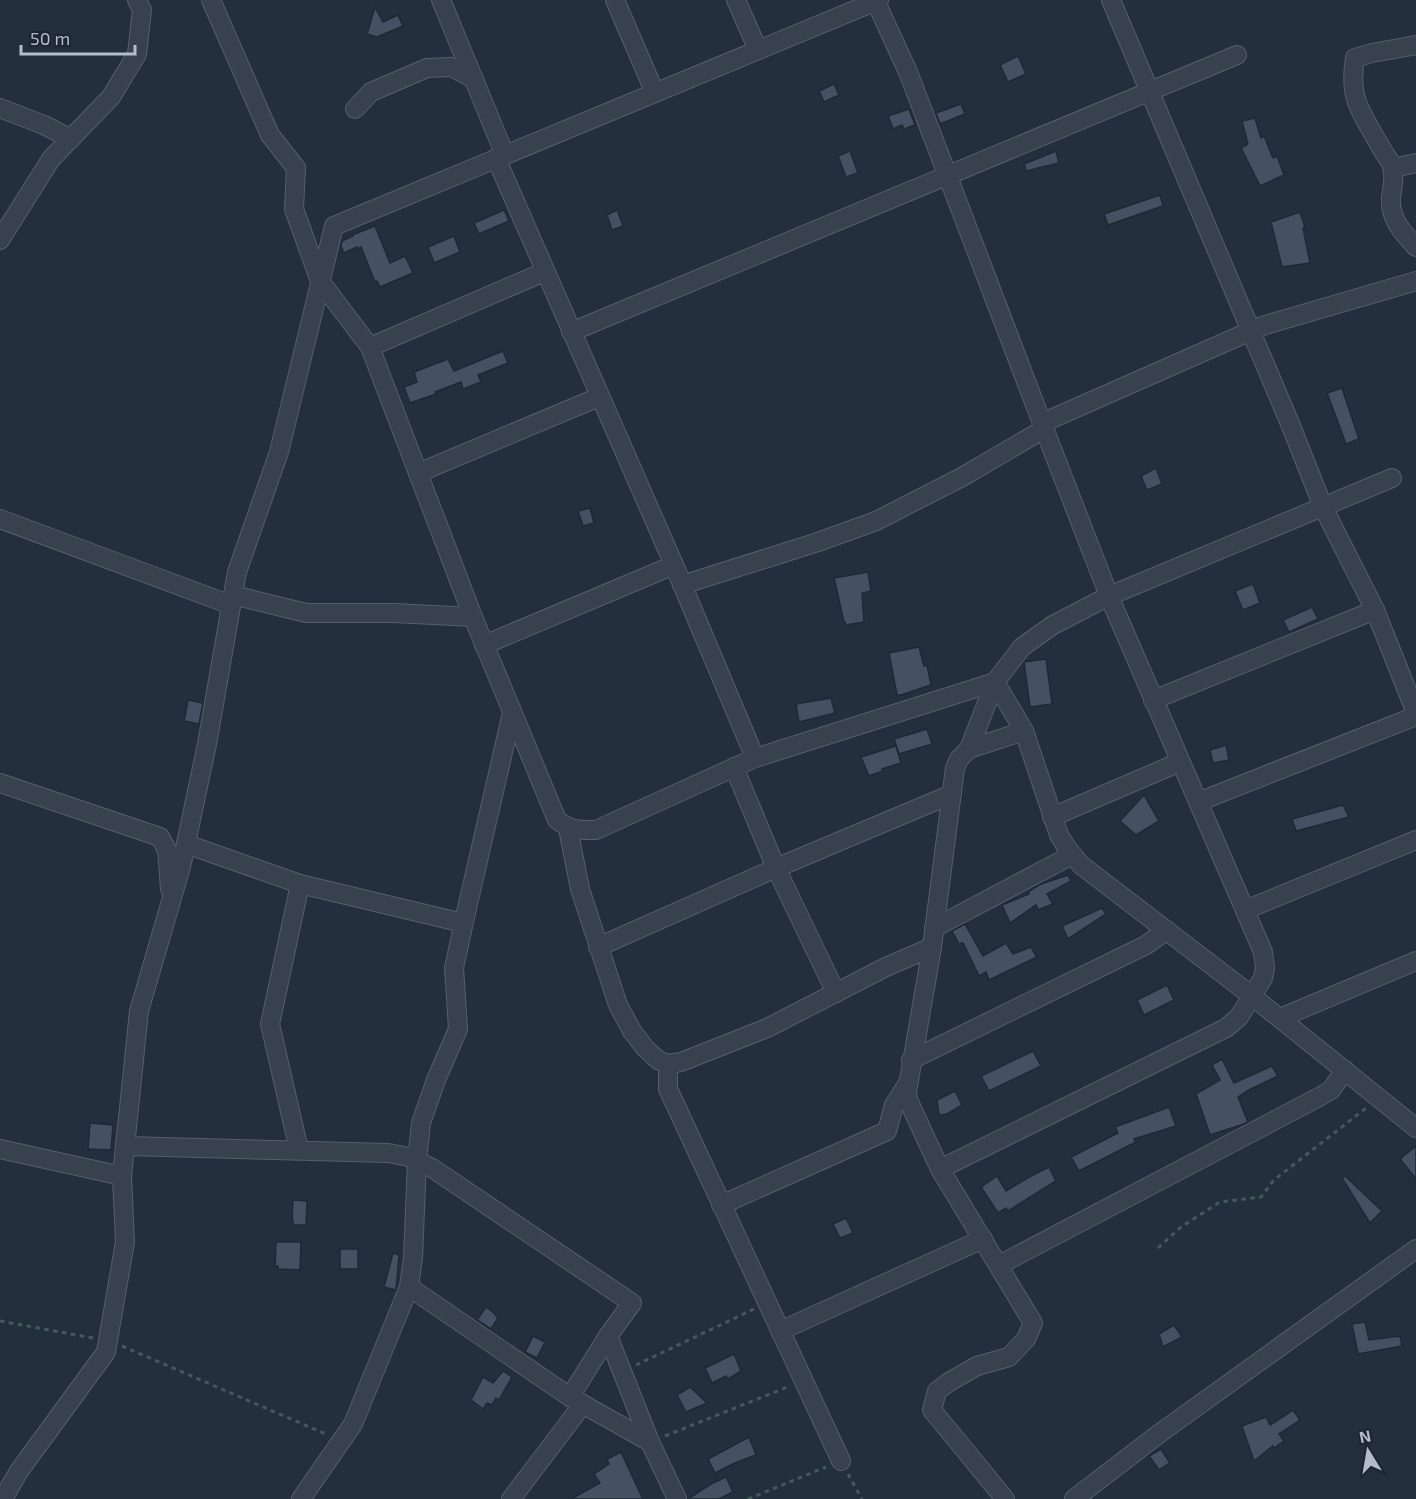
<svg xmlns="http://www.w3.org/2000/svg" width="1416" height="1499" viewBox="0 0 1416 1499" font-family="'Exo 2',sans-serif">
<rect width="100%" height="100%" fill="#242f3e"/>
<g fill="#455162" stroke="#1f2835" stroke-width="1.5">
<polygon points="375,7 383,22 398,15 403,26 377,37 367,34"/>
<polygon points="1018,56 1026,74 1008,82 1000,65"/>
<polygon points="834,84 839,95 824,102 819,91"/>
<polygon points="961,104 965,114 940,124 936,113"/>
<polygon points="909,109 915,125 904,129 902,125 893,129 888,116"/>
<polygon points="1255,118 1261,138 1264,136 1273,158 1277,156 1284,175 1260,186 1241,148 1248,144 1242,121"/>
<polygon points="850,151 858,173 846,177 838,156"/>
<polygon points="1056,151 1059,163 1026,171 1024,164"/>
<polygon points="1160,195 1163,206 1108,225 1104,214"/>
<polygon points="504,210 509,221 479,234 474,223"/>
<polygon points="617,210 623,226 612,230 607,215"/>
<polygon points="1300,212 1305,227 1303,228 1310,263 1282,267 1271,222"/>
<polygon points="375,226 390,263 405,256 413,273 380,287 377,281 375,282 361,247 358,249 357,247 344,253 341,246 342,241 353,236 352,235"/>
<polygon points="454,236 460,252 434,263 428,247"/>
<polygon points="503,351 508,363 478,375 481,382 463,389 461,382 435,392 436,394 410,403 404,387 417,382 414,372 448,359 454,371"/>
<polygon points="1342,388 1359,439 1346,444 1327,393"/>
<polygon points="1156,468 1162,484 1147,490 1141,476"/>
<polygon points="590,508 594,523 583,526 578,511"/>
<polygon points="868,572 871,591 862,593 864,622 846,625 845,622 844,622 834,578"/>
<polygon points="1253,584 1260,603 1243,610 1235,591"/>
<polygon points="1312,607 1318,619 1289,632 1283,620"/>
<polygon points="919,647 924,666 927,665 931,685 901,695 897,695 889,653"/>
<polygon points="1046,659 1052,704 1030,707 1024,662"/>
<polygon points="831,698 835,713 799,722 796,704"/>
<polygon points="188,700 203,703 199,724 184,721"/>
<polygon points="927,729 932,744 899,754 894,739"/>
<polygon points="1226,745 1229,760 1213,763 1210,750"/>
<polygon points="896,746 901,763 882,769 883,771 869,776 861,757"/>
<polygon points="1144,795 1159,821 1136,835 1120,821"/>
<polygon points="1343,805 1349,817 1296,831 1292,819"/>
<polygon points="1068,875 1071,881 1047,894 1053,904 1038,910 1036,905 1010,923 1002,905 1029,894 1029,891 1041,884"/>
<polygon points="1102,908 1106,914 1068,939 1062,926"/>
<polygon points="965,924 983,956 1006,943 1013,954 1031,947 1037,957 989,980 986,972 979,976 963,943 959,944 952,931"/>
<polygon points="1167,985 1174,1000 1144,1015 1137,1000"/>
<polygon points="1033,1051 1041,1066 989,1091 981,1076"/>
<polygon points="1222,1059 1234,1083 1272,1066 1278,1076 1249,1090 1238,1097 1248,1122 1241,1125 1210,1135 1196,1094 1220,1080 1212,1065"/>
<polygon points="955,1091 962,1105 947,1114 939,1115 937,1100"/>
<polygon points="1169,1107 1176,1126 1134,1139 1136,1142 1079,1171 1071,1157 1118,1133 1115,1127"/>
<polygon points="90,1123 113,1125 111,1150 88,1149"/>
<polygon points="1416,1146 1416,1179 1400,1159"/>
<polygon points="1049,1167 1056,1181 1008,1211 1006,1208 998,1213 981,1187 997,1176 1006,1191 1031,1176"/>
<polygon points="1345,1176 1382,1211 1370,1223 1342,1178"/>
<polygon points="293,1200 307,1201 306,1225 293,1225 293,1220 292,1219"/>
<polygon points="846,1218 853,1233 840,1238 833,1224"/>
<polygon points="276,1242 301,1242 300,1270 278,1269 278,1266 275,1266"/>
<rect x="340" y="1249" width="18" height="20"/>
<polygon points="393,1253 399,1255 396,1290 384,1287"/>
<polygon points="486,1307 493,1312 498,1318 491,1329 477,1320"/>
<polygon points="1365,1322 1369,1340 1400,1336 1402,1346 1358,1354 1352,1324"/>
<polygon points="1174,1325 1182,1337 1163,1347 1159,1334"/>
<polygon points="533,1336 545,1342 537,1358 525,1352"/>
<polygon points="734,1354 741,1371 728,1379 726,1376 712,1383 705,1368"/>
<polygon points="503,1371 512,1377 499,1400 496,1398 492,1405 487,1403 483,1409 471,1400 483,1377 493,1383"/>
<polygon points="690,1387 707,1403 686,1412 677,1395"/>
<polygon points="1293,1410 1300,1420 1279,1434 1284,1441 1274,1448 1273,1446 1254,1461 1242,1426 1266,1417 1270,1425"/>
<polygon points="749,1437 756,1455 735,1463 715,1473 708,1459"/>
<polygon points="1161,1449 1170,1463 1159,1470 1149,1456"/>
<polygon points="621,1452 643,1499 571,1499 600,1483 594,1474 609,1464 607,1459"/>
<polygon points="726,1477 733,1492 719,1499 688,1499 711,1484"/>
</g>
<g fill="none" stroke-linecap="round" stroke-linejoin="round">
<defs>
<g id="minor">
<path d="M211,0L270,135L296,168L294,209L320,281L370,347L473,617L557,820C572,831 577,830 596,830L755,758L995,682L1024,731L1059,835L1067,848L1081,865L1252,996L1416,1128"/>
<polyline points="441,0 505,155"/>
<polyline points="615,0 655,93"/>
<polyline points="736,0 758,50"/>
<polyline points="875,0 908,72 1042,423 1109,596 1263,952 1265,968 1263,978 1239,1017 1226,1028 940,1169"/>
<polyline points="1111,0 1291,426 1323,507 1375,610 1416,713"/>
<path d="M1416,45L1372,53L1355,58C1350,90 1355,103 1371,130C1377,141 1383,152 1391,163C1395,174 1393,185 1391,197C1389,218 1403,233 1416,247"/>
<polyline points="0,108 44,125 71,139"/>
<polyline points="355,109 371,92 427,68 451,67 474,79"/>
<polyline points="496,158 674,565 755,758"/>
<polyline points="1393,168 1416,163"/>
<polyline points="0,240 51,159 111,97 137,54 142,10 137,0"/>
<polyline points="571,332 1237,55"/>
<polyline points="370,347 544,272"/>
<polyline points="1042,423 1262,326 1416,281"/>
<polyline points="418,473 599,397"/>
<polyline points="0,519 231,605"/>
<polyline points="682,585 818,542 876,521 962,477 1044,429"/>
<polyline points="233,595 306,613 394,613 473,617"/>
<polyline points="484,645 674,565"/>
<polyline points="1153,700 1375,610"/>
<polyline points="969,749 995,682 1022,647 1053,625 1109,596 1392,478"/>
<polyline points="734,767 776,868 836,993"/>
<polyline points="0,783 160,837 167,850 170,889"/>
<polyline points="1198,802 1416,716"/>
<polyline points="1052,817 1180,762"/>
<polyline points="568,828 580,889 618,1005 632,1031 645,1048 658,1060 668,1064 681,1062 767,1028 886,967 932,947"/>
<polyline points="186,844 300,884 463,923"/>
<polyline points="1245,910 1416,840"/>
<polyline points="934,928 1072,855"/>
<polyline points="598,947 776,868 952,794"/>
<polyline points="1280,1018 1416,961"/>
<polyline points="911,1060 1146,945 1167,930"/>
<polyline points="668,1064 668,1089 841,1461"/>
<polyline points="125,1146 388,1153 409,1157 432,1168 632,1303 608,1336 570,1397"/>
<polyline points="0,1149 122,1176"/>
<polyline points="299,1150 270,1024 300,884"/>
<polyline points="721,1205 887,1131 894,1105 908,1083"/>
<polyline points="999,1265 1321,1096 1331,1090 1345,1070"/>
<polyline points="409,1287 570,1397 650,1442"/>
<polyline points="780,1331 983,1239"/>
<polyline points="608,1336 650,1442 677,1499"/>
<polyline points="3,1499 19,1471 106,1352 125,1242 122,1176 139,1011 181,867 207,744 237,572 279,452 334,226 879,0"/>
<polyline points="301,1499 353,1424 409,1287 413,1258 417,1161 421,1123 436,1080 458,1029 454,968 467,908 512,713"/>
<polyline points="511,1499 583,1404"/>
<polyline points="1005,1499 932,1410 937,1391 949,1382 977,1366 1009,1357 1026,1339 1033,1323 940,1169 908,1100 907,1092 932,947 955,768 959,759 969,749 1024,731"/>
<polyline points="1074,1499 1160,1433 1416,1249"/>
</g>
</defs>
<use href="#minor" stroke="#565f6c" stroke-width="20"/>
<g stroke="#44595c" stroke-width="3" stroke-dasharray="4.5 4.5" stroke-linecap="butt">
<polyline points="1158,1248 1181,1227 1220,1202 1261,1197 1274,1180 1366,1108"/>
<polyline points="0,1321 93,1338"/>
<polyline points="122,1346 328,1435"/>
<polyline points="636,1365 754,1309"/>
<polyline points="665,1436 790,1386"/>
<polyline points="848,1474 862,1499"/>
<polyline points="748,1499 826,1467"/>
</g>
<use href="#minor" stroke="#38414e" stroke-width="18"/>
</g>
<g transform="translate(1368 1451) rotate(349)" stroke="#1d2633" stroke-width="4.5" paint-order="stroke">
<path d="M0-4.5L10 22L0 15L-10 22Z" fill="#b4bcc9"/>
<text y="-9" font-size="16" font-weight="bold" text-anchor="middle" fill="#b4bcc9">N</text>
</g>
<path d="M21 45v9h114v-9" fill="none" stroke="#b4bcc9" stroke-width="3"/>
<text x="30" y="45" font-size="18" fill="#b4bcc9" stroke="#1d2633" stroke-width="4.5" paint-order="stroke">50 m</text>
</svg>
